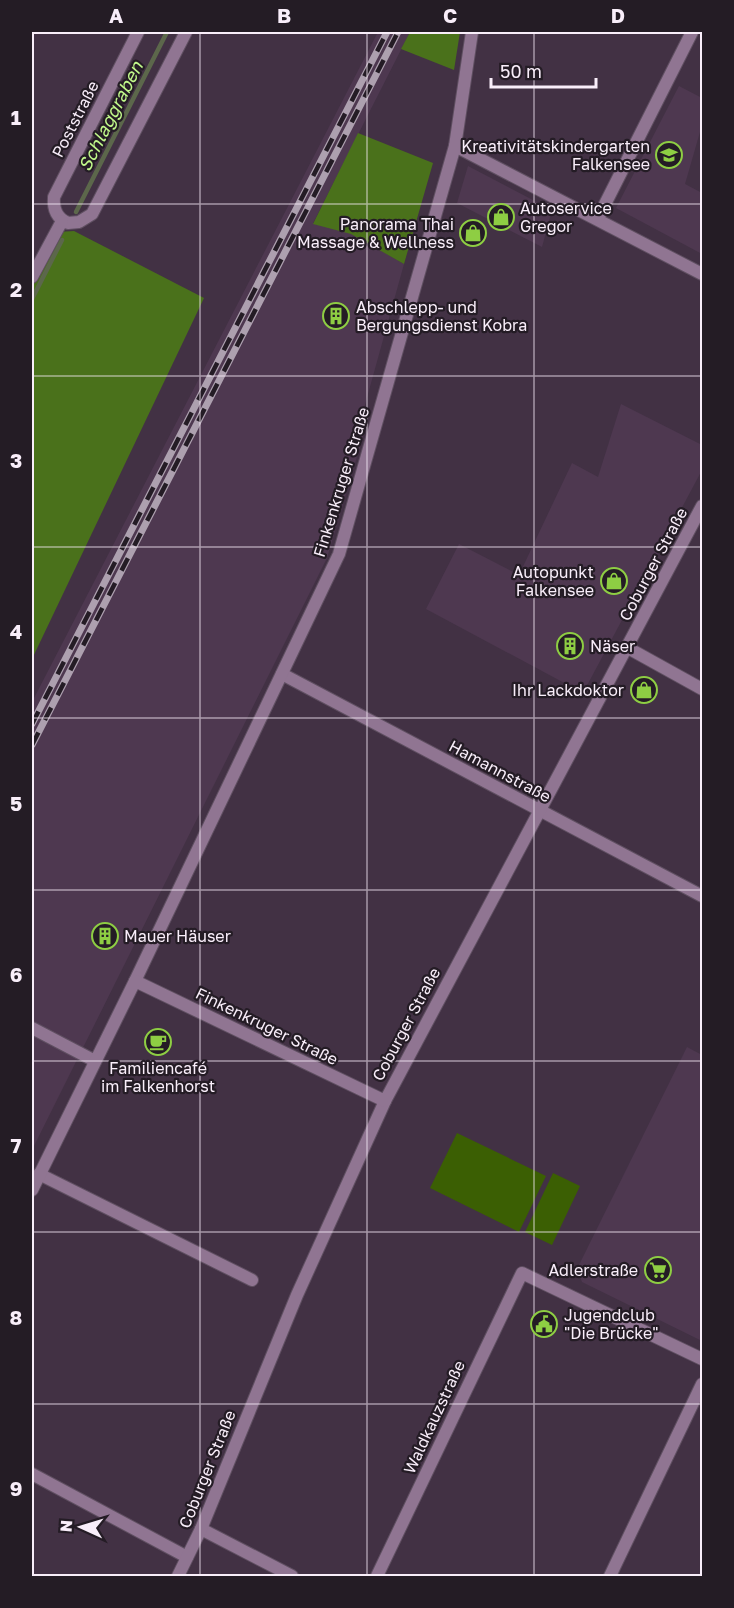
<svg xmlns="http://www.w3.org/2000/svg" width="734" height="1608" viewBox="0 0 734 1608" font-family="'Golos Text',sans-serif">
<rect width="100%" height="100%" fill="#423144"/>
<g fill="#4e3850">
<polygon points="378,32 410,32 313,223 351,233 404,264 363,412 369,416 327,558 32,1150 32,702"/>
<polygon points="679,86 702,98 702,125 685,184 702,193 702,254 616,208"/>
<polygon points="468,166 552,210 542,247 457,203"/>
<polygon points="621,404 702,445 702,470 583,693 426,609 459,544 519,575 572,463 598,477"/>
<polygon points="687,1047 702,1055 702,1341 582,1282 577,1269"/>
</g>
<g fill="#3b5f03">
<polygon points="457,1133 546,1176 519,1232 430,1188"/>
<polygon points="553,1173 580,1186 552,1245 525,1232"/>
</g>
<g fill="#4a711b">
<polygon points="410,32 460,32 454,70 401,49"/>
<polygon points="358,133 433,163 404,264 351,234 313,224"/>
<polygon points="74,231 204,298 32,659 32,283 58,232"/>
</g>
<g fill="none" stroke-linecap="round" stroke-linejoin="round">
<g stroke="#5c674b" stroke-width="4.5">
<polyline points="76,212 167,32"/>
<polyline points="32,299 62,240"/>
</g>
<defs>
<g id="minor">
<path d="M138,32L54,197C53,208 56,218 68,223L79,222L92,214L186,32"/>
<polyline points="455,146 702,274"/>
<polyline points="598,218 692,32"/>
<polyline points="32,277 62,221"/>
<polyline points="628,648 702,689"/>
<polyline points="282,674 702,896"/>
<polyline points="135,981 339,554 455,146 472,32"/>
<polyline points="32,1028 95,1061"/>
<polyline points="39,1174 252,1280"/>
<polyline points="32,1474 187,1557"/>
<polyline points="201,1529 292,1576"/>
<polyline points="178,1576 201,1529 297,1295 385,1101"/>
<polyline points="377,1576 522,1273 702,1359"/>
<polyline points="610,1576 702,1384"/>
</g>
<polyline id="tertiary" points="32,1190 135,981 385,1101 702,506"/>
</defs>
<use href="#minor" stroke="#5f4f61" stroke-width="14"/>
<use href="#tertiary" stroke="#5f4f61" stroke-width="14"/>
<use href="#minor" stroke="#907592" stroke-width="12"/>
<use href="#tertiary" stroke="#907592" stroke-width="12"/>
<defs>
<g id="rail">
<polyline points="32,724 387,32"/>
<polyline points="32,745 398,32"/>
</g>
</defs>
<use href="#rail" stroke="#ada0af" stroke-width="7"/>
<use href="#rail" stroke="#241c25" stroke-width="4.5" stroke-dasharray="14" stroke-linecap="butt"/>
</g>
<path fill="none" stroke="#f9eefa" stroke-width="1.5" stroke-opacity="0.55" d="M200,32V1576M367,32V1576M534,32V1576M32,204H702M32,376H702M32,547H702M32,718H702M32,890H702M32,1061H702M32,1232H702M32,1404H702"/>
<defs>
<symbol id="school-ring" viewBox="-11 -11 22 22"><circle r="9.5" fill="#241c25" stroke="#8ece43" stroke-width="1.5"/><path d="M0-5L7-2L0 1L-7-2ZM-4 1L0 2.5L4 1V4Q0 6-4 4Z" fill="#8ece43"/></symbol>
<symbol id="shop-ring" viewBox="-11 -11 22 22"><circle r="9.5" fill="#241c25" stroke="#8ece43" stroke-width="1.5"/><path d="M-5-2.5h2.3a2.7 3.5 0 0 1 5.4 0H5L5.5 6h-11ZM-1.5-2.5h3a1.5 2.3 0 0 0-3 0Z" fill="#8ece43"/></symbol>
<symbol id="building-ring" viewBox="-11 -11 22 22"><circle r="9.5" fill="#241c25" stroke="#8ece43" stroke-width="1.5"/><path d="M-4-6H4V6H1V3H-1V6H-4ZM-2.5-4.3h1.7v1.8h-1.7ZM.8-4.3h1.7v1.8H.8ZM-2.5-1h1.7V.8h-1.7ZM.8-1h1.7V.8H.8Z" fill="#8ece43"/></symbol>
<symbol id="cafe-ring" viewBox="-11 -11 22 22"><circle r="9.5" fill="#241c25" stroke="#8ece43" stroke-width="1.5"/><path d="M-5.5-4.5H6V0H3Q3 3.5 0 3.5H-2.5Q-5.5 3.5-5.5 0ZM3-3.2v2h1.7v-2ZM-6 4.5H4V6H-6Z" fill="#8ece43"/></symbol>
<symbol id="supermarket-ring" viewBox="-11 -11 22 22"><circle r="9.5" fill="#241c25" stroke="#8ece43" stroke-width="1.5"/><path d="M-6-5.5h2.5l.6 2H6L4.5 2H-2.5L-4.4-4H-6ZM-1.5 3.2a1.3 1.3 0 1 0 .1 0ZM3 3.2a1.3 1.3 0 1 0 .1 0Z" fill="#8ece43"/></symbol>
<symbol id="civic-ring" viewBox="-11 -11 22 22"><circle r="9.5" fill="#241c25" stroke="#8ece43" stroke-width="1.5"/><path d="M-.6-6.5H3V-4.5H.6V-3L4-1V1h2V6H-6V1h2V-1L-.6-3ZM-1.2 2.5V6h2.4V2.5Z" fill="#8ece43"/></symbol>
</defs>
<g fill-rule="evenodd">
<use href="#school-ring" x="654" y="140" width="30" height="30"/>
<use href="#shop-ring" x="486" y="202" width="30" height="30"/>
<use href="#shop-ring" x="458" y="218" width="30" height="30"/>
<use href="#building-ring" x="321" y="301" width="30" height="30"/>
<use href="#shop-ring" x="599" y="566" width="30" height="30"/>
<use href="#building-ring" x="555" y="631" width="30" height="30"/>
<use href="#shop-ring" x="629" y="675" width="30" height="30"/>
<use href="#building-ring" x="90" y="921" width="30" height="30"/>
<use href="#cafe-ring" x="143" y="1027" width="30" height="30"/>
<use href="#supermarket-ring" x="643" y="1255" width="30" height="30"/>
<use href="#civic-ring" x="529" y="1309" width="30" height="30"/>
</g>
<g text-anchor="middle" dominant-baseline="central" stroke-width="4.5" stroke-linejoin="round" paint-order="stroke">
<g font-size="16" fill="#f9eefa" stroke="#241c25">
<text transform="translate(75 119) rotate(-63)">Poststraße</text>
<text transform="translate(341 482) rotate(-73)">Finkenkruger Straße</text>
<text transform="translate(653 564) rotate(-62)">Coburger Straße</text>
<text transform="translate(500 771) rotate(28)">Hamannstraße</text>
<text transform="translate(406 1024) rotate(-62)">Coburger Straße</text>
<text transform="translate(267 1026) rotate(26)">Finkenkruger Straße</text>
<text transform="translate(434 1417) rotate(-65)">Waldkauzstraße</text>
<text transform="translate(207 1469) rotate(-68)">Coburger Straße</text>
</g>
<g font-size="16" fill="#f9eefa" stroke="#241c25" text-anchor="end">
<text x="650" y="146">Kreativitätskindergarten<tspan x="650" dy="18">Falkensee</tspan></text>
<text x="520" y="208" text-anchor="start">Autoservice<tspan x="520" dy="18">Gregor</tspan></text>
<text x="454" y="224">Panorama Thai<tspan x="454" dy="18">Massage &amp; Wellness</tspan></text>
<text x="356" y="307" text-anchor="start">Abschlepp- und<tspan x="356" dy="18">Bergungsdienst Kobra</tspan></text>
<text x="594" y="572">Autopunkt<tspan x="594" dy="18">Falkensee</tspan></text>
<text x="590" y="646" text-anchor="start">Näser</text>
<text x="624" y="690">Ihr Lackdoktor</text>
<text x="124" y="936" text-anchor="start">Mauer Häuser</text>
<text x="158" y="1068" text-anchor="middle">Familiencafé<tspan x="158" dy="18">im Falkenhorst</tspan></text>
<text x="638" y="1270">Adlerstraße</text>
<text x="564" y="1315" text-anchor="start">Jugendclub<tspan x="564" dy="18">"Die Brücke"</tspan></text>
</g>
<g font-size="18" font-style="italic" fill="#c1f98b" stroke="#241c25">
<text transform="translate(110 116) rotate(-63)">Schlaggraben</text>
</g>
</g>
<rect width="734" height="1608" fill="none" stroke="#241c25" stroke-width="66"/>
<g transform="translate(81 1527) rotate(274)" stroke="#241c25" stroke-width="4.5" paint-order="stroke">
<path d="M0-4.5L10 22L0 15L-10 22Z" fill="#f9eefa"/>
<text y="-9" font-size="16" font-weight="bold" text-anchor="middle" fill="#f9eefa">N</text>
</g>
<path d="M491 78v9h105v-9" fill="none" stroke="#f9eefa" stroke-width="3"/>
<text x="500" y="78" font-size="18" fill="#f9eefa" stroke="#241c25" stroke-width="4.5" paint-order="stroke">50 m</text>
<rect x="33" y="33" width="668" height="1542" fill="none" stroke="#f9eefa" stroke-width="2"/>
<g font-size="20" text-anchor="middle" font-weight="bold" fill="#f9eefa">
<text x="116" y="23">A</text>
<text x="284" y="23">B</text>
<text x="450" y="23">C</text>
<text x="618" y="23">D</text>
<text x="16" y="125">1</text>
<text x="16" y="297">2</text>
<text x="16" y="468">3</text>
<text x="16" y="639">4</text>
<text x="16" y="811">5</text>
<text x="16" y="982">6</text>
<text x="16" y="1153">7</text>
<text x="16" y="1325">8</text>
<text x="16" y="1496">9</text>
</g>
</svg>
